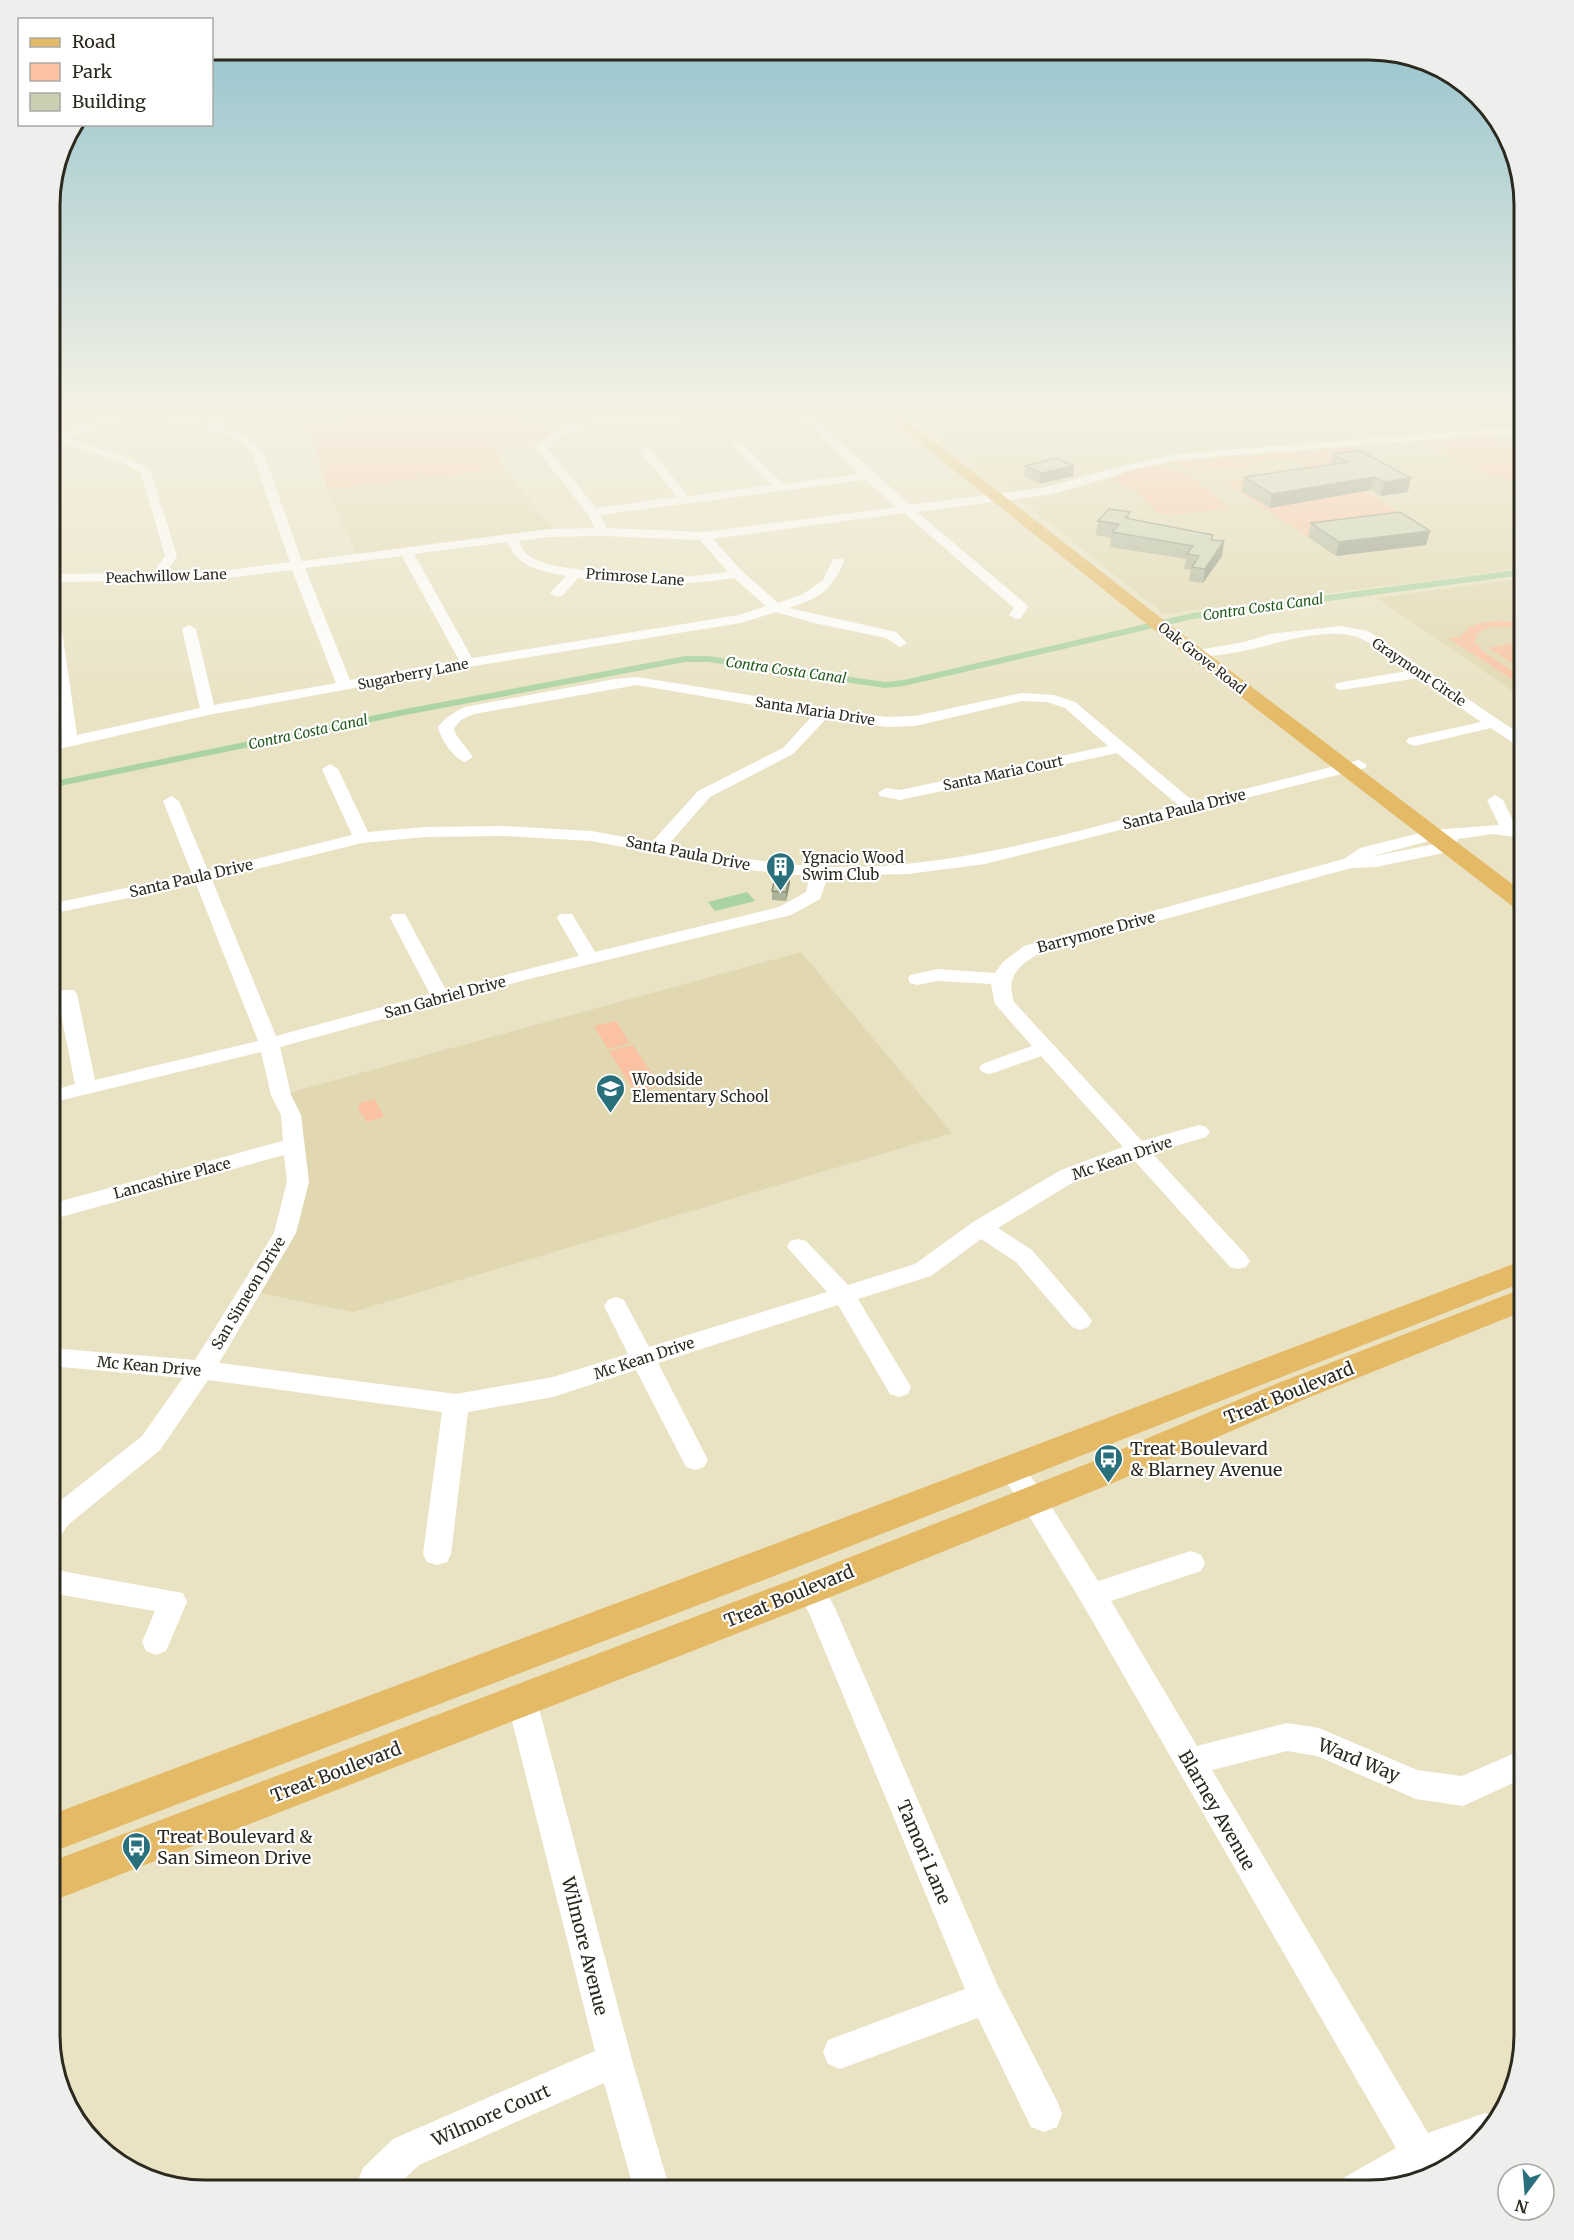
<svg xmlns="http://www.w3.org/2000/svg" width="1574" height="2240" viewBox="0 0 1574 2240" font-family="Merriweather,serif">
<rect width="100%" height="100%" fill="#e9e2c3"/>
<g fill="#e1d8b1">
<polygon points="896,408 1524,408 1524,568 1164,614 1016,496"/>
<polygon points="473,414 505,469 556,533 358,558 327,489 308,424"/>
<polygon points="1524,578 1524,699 1377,598"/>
<polygon points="801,952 952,1133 353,1312 250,1291 298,1182 281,1095"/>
</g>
<g fill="#fac2a2">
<polygon points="473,414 507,418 556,434 546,441 492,445 505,469 327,489 308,424"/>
<path d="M1489,437L1524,454V479C1490,484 1455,458 1425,443Z"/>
<polygon points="1348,448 1361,456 1323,468 1417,523 1307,537 1225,482 1313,472 1291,458 1253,462 1255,465 1240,469 1234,467 1204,470 1206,473 1203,473 1168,463"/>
<polygon points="1159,465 1193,476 1189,478 1198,482 1229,508 1173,515 1158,514 1136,491 1110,479 1126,472"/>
<path d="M1504,621L1524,622V627H1493L1482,630L1476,636L1475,642L1484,652L1524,678V687L1448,638L1461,637C1468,622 1489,621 1504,621Z"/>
<polygon points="1524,641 1524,670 1488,648"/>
<polygon points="616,1021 630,1043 608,1049 594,1026"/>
<polygon points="633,1045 660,1086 635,1093 609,1051"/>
<polygon points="375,1099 384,1117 367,1122 358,1109 360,1103"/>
</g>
<g fill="#a9d3a1">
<path d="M988,408L1014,412L1069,408H1153L1118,410L1102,414L1069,415L1056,419V422C1064,429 1071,427 1081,430C1087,432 1091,439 1097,443L1093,445L1084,444L1088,439L1079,431L1057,428L1045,415H1014L986,409Z"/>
<polygon points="747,892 755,901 715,911 708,902"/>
</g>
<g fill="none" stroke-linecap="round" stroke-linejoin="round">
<polyline stroke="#a9d3a1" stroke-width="2" points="50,413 65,408"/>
<polygon fill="#a9d3a1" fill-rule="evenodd" points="1524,569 1524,575 1193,619 904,686 885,688 708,662 685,662 405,715 50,788 50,782 405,709 685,656 708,656 885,682 904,680 1193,613"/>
<g fill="#fff" fill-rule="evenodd">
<path d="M136,408H150L149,410L207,422L242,408H255L218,425L246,435L263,452L302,561L549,529L595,528L587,513L536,449L542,440L553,431L592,420L799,409L807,412L910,505L1047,487L1125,465L1177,454L1524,426V432L1177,460L1132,470L1075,488L1047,495L917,512L1026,604L1028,607L1021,618L1016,619L1009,615L1014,608L904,513L713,539L742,571L778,603L803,594L823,580L833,559H843L844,562C830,592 821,597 789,608L896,632L907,643L900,647L886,638L814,623L776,612L741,623L468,667L208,715L50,751V741L62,739L50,643V628L55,626L62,630L77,735L200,708L182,629L189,625L196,629L214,705L336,683L292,570L213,580L50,582V574L153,573L165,556L141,473L116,460L50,439L51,437ZM137,414L205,428L238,439L252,453L290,562L213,572L166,573L177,556L150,469L124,456L69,438ZM794,414L799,416L859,474L783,484L742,443L738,442L732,445L772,485L688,496L650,449L646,448L640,451L677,497L596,508L548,449L561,435L592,426ZM865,480L897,507L704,532L607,528L600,515ZM603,536L700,540L728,572C677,580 627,577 577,569C561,567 543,565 529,556C523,552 521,546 519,541L549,537ZM507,542C519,568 540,571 566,576L550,593L557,597L562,596L578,578C631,586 682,586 734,578L766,606L739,615L472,658L414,554ZM402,556L459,660L350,680L305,568Z"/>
<polygon points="337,408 347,408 346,422 342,423 337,420"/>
<path d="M1340,626L1368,631L1524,737V749L1519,747L1491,728L1414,746L1409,744L1406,741L1409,738L1481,722L1418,678L1342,690L1337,689L1335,686L1337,683L1407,671C1394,661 1372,642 1357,637C1326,627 1278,643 1248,650C1231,654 1214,655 1197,658L1190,654L1192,651L1244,642L1270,634Z"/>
<path d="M637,677L886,717L915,716L1022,693L1054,695L1075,702L1194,802L1359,760L1367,765L1365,768L985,864L908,874L828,876L820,899L791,915L525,980L280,1047L291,1095L301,1115L309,1182L296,1233L219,1363L456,1394L553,1377L628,1354L604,1306L608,1300L616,1297L624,1300L649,1347L827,1292L787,1247L790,1241L798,1239L806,1241L848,1285L915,1264L973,1222L1061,1170L1123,1147L1041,1056L996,1072L989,1074L982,1072L979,1068L982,1064L1032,1046L995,1004L991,984L938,981L917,985L910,983L908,979L910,975L938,969L995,973L1003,962L1024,946L1344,859L1360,848L1432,830L1499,825L1487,800L1495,795L1503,800L1516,827L1524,828V838L1493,834L1458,839L1453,851L1376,867L1351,868L1038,954C1017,967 1006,977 1014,1002L1142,1141L1199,1125L1206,1127L1210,1132L1206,1137L1152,1153L1246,1255L1250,1261L1246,1267L1238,1269L1230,1267L1133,1159L1077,1180L998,1228L1032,1250L1088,1315L1092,1321L1088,1327L1080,1330L1072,1327L1016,1262L981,1239L931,1276L858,1299L911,1387L908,1394L899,1397L890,1394L838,1305L658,1363L708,1460L704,1467L695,1470L686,1467L636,1370L553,1397L468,1412L451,1554L447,1562L437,1565L427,1562L423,1554L442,1412L208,1380L160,1450L69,1524L60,1536L50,1539V1509L142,1436L183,1378L50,1366V1348L195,1360L274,1233L287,1182L284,1155L50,1220V1204L283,1141L281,1115L271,1095L261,1052L50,1103V1091L75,1084L57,994L60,990H74L77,994L95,1080L258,1041L196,884L50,914V904L192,874L163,801L171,796L179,801L208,871L352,835L322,769L330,764L338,769L368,832L426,827L504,826L591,831L652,842L698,791L783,748L813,715L637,685L474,714L461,720L454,728L455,733L473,757L465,762C454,759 440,738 438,727C446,717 454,712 465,707L615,679ZM1022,701L1047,702L1065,708L1108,746L900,790L886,788L878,793L880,796L900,800L1117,753L1178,805C1074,832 970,863 862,867C796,869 732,857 668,845L710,797L793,754L828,717L886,727L915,726ZM504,836L591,841L747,870L810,876L806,892L779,907L595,952L572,914H560L557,918L579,956L446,990L405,914H393L390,918L430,994L276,1036L212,880L362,843L426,837ZM1432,840H1441L1440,843L1370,857Z"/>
<polygon points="1010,1459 1019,1462 1041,1490 1098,1581 1191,1551 1201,1555 1205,1563 1201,1571 1111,1601 1197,1746 1287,1723 1319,1728 1417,1770 1462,1776 1524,1749 1524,1778 1463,1806 1416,1799 1317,1756 1287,1751 1212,1770 1428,2133 1485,2113 1498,2118 1457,2159 1430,2169 1412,2179 1369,2190 1340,2190 1345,2177 1396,2148 1082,1603 1023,1506 997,1469 1001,1462"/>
<polygon points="50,1569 183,1593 187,1602 166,1651 156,1655 146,1651 142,1642 155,1611 50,1593"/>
<polygon points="810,1577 820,1581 835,1608 998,1986 1057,2101 1062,2114 1057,2127 1044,2132 1031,2127 978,2018 840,2069 828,2064 823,2052 828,2040 965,1989 809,1613 796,1589 800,1581"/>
<polygon points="522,1688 532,1692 537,1701 632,2060 670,2190 634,2190 604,2083 419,2165 393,2190 361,2190 358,2181 363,2168 393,2139 595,2051 507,1701 512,1692"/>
</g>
<g fill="#e5ba66" fill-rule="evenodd">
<polygon points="876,408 891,408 1170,625 1524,893 1524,911 1516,909 1158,633"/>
<polygon points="1524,1260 1524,1282 782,1573 50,1853 50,1815 756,1551"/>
<polygon points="1524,1288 1524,1311 1300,1401 1113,1483 823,1600 50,1902 50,1862 797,1578 1089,1463 1278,1383"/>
</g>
</g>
<g fill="#acb398">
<polygon points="1455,408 1524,408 1524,415 1500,418 1489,413 1471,415"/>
<polygon points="1333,454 1408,492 1381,496 1371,490 1270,508 1242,491 1244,477 1331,465"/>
<polygon points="1025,466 1074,466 1073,476 1040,484 1024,476"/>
<polygon points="1130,512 1129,519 1213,535 1212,540 1224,541 1222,556 1203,583 1189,581 1191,570 1184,569 1186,559 1110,547 1111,538 1096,535 1098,521"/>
<polygon points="1311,523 1430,531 1426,545 1336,556 1308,537"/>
<polygon points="790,874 790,883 786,901 772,900 772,891"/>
</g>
<g fill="#8c927c">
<polygon points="1473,408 1491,408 1489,413 1471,415"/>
<polygon points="1503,408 1524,408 1524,415 1500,418"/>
<polygon points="1074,466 1073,476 1040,484 1041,473"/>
<polygon points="1374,477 1371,490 1270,508 1272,494"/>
<polygon points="1411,478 1408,492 1381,496 1384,482"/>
<polygon points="1430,531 1426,545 1336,556 1339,542"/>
<polygon points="1224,541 1222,556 1203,583 1205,569"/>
<polygon points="790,874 790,883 786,901 786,892"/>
</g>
<g fill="#c8d0b1" stroke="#8c927c" stroke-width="1.5">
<polygon points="1359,450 1411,478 1384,482 1374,477 1272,494 1244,477 1348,462 1333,454"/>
<polygon points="1057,458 1074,466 1041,473 1025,466"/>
<polygon points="1109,509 1130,512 1125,518 1213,535 1211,540 1224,541 1205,569 1192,567 1199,556 1187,554 1193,546 1112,532 1119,524 1098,521"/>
<polygon points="1400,512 1430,531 1339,542 1311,523"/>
<polygon points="776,873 790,874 786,892 772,891"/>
</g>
<linearGradient id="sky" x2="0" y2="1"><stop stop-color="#8fc0cc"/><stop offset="0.57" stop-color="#f5f2e4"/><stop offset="1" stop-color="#f5f2e4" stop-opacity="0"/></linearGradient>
<rect width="1574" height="721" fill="url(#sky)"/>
<defs>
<symbol id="building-pin" viewBox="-11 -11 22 30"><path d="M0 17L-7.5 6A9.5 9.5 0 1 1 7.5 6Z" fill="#28707b" stroke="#fff"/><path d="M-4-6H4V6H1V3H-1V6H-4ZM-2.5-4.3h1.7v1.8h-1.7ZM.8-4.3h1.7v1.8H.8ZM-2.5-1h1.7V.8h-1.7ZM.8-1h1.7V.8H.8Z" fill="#fff"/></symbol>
<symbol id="school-pin" viewBox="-11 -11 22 30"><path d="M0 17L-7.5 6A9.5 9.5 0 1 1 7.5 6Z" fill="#28707b" stroke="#fff"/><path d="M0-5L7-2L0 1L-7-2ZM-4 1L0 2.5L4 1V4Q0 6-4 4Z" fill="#fff"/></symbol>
<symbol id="bus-pin" viewBox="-11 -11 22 30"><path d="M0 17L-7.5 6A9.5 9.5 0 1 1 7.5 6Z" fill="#28707b" stroke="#fff"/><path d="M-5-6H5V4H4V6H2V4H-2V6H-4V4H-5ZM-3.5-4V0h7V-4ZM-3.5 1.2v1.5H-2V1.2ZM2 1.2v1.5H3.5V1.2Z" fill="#fff"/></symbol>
</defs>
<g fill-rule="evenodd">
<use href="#building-pin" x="764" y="850" width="33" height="45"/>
<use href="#school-pin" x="594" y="1072" width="33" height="45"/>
<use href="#bus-pin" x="1092" y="1442" width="33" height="45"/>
<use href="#bus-pin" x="120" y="1830" width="33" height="45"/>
</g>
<g text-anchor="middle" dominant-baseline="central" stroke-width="4.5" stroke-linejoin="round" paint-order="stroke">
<g font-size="14" fill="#2c291e" stroke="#fff">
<text transform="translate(166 576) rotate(-2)">Peachwillow Lane</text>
<text transform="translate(635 577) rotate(4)">Primrose Lane</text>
<text transform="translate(1202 658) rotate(38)">Oak Grove Road</text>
<text transform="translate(1419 672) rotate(34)">Graymont Circle</text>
<text transform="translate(413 674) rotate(-11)">Sugarberry Lane</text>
<text transform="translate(815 711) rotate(9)">Santa Maria Drive</text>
<text transform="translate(1003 773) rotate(-12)">Santa Maria Court</text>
</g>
<g font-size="14" font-style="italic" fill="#22591a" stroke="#fff">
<text transform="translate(1263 607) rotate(-8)">Contra Costa Canal</text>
<text transform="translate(786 670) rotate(8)">Contra Costa Canal</text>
<text transform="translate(308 732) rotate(-12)">Contra Costa Canal</text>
</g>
<g font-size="15" fill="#2c291e" stroke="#fff">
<text transform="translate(1184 809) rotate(-14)">Santa Paula Drive</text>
<text transform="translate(688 853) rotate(11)">Santa Paula Drive</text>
<text transform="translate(191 878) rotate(-13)">Santa Paula Drive</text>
<text transform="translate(1096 932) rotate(-15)">Barrymore Drive</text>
<text transform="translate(445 997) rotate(-15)">San Gabriel Drive</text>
<text transform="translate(1122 1158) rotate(-19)">Mc Kean Drive</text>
<text transform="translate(172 1178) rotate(-15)">Lancashire Place</text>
<text transform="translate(248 1293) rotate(-59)">San Simeon Drive</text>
<text transform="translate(644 1358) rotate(-18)">Mc Kean Drive</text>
<text transform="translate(149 1366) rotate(5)">Mc Kean Drive</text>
</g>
<g font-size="15" fill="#2c291e" stroke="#fff" text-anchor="start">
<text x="802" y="857">Ygnacio Wood<tspan x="802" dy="17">Swim Club</tspan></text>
<text x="632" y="1079">Woodside<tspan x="632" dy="17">Elementary School</tspan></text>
</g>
<g font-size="18" fill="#2c291e" stroke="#fff">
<text transform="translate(1289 1393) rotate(-22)">Treat Boulevard</text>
<text transform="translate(789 1596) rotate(-22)">Treat Boulevard</text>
<text transform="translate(1359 1760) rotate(22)">Ward Way</text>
<text transform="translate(336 1772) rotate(-21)">Treat Boulevard</text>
<text transform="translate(1217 1810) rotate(60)">Blarney Avenue</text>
<text transform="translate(924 1852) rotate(67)">Tamori Lane</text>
<text transform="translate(585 1946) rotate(76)">Wilmore Avenue</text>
<text transform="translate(491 2115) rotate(-24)">Wilmore Court</text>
</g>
<g font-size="18" fill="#2c291e" stroke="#fff" text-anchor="start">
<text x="1130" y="1448">Treat Boulevard<tspan x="1130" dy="21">&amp; Blarney Avenue</tspan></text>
<text x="157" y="1836">Treat Boulevard &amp;<tspan x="157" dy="21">San Simeon Drive</tspan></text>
</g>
</g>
<path d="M0 0H1574V2240H0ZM205 60H1369A145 145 0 0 1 1514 205V2035A145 145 0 0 1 1369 2180H205A145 145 0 0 1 60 2035V205A145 145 0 0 1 205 60Z" fill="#eeeeed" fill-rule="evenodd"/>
<path fill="none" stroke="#2c291e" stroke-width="3" d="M205 60H1369A145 145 0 0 1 1514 205V2035A145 145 0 0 1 1369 2180H205A145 145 0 0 1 60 2035V205A145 145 0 0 1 205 60Z"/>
<rect x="18" y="18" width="195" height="108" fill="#ffffff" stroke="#aba9a5" stroke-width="1.5"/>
<rect x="30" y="38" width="30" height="9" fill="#e5ba66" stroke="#aba9a5" stroke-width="1.5"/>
<text x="72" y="48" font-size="18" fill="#2c291e">Road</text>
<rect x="30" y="63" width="30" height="18" fill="#fac2a2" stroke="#aba9a5" stroke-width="1.5"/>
<text x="72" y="78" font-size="18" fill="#2c291e">Park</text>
<rect x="30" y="93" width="30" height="18" fill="#c8d0b1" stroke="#aba9a5" stroke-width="1.5"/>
<text x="72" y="108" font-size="18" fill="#2c291e">Building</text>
<g transform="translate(1526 2192) rotate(196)"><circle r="28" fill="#ffffff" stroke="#aba9a5" stroke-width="1.5"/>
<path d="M0-4.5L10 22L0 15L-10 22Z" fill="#28707b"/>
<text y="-9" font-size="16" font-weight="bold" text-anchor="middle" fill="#2c291e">N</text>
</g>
</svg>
